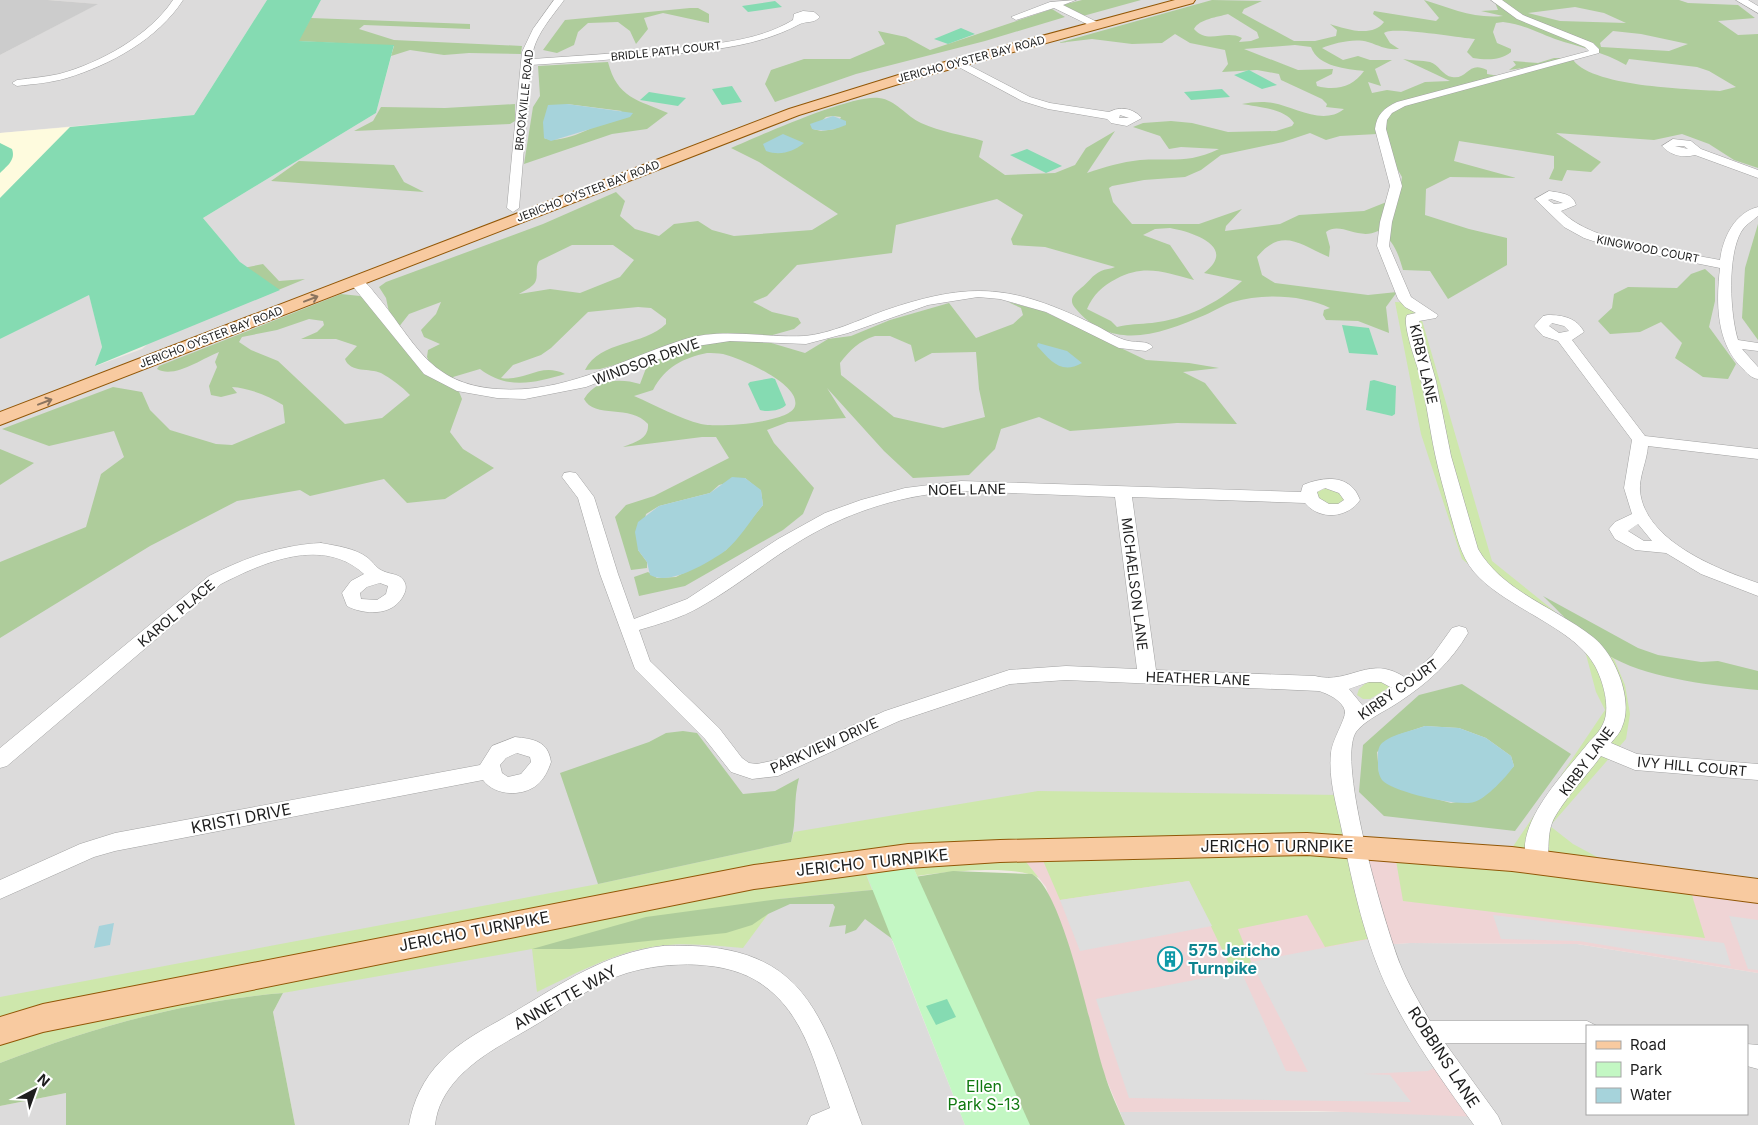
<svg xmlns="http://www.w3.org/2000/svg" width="1758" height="1125" viewBox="0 0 1758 1125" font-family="Inter,sans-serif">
<rect width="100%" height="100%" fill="#efeae4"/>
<g fill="#dcdbdb" fill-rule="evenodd">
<polygon points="48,0 267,0 194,115 0,133 0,55 97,4"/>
<polygon points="321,0 1758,0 1758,889 909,858 872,890 965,1125 295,1125 273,1012 283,993 753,880 0,1031 0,339 89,294 102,347 96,366 142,349 240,262 203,218 376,113 394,46 298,41"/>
<path d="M1410,943L1577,944L1758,973V1125H1125L1120,1112H1380L1381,945ZM1587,1026H1747V1114H1587Z"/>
<polygon points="66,1093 66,1125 0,1125 0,1106"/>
</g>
<polygon fill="#efd4d5" points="1289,845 1758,890 1758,973 1577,944 1410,943 1381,945 1483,1117 1317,1111 1120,1112 1104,1074 1046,887 1017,851"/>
<polygon fill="#fefbde" points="70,127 0,198 0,133"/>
<polygon fill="#ccc" points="0,0 48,0 98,4 0,55"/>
<g fill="#cee7ac">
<polygon points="1395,302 1417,303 1492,561 1614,659 1625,685 1630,714 1626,739 1550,826 1573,844 1614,866 1508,854 1605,710 1596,692 1584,647 1501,591 1462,559 1421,434"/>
<polygon points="1327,488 1336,490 1345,498 1344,503 1332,506 1319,501 1316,492"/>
<polygon points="1374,676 1390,685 1388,688 1370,699 1363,699 1357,695 1359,689"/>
<path d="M1038,791L1341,795L1378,937L1325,947L1307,915L1238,929L1251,962L1241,971L1233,972L1189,881L1060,900L1038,849L1018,852L1039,878C1014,864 946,872 917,876L909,858L862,864L872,890L779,899L743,948C715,946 687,942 658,946C616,951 575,974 537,992L532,949L283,993C186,1001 90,1028 0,1063V997L598,884L791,842L794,832Z"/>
<polygon points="1394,849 1688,882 1705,938 1403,901"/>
</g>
<g fill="#aecc9b" fill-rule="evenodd">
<polygon points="1082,0 1141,0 1083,16 1062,5"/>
<path d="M1212,0L1262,1L1244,9L1242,13L1294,41H1315L1336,36L1337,30L1330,24C1345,29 1373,38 1384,22L1373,14L1374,11L1436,21L1439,18L1424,0C1450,8 1474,19 1503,16L1481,11L1498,10L1494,0H1679L1688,3L1738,5L1755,18L1718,21L1738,35L1758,34V168L1734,160L1709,144L1682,134L1654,140L1556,133L1601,162L1591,172L1567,170L1562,181L1549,179L1554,168V156L1459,141L1454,161L1516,178L1450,177L1426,189L1425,215L1469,229L1507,238V265L1448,299L1430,271L1403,270C1398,253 1394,240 1378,231C1358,241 1341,221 1326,232L1330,247L1329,257C1299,244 1282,227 1257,257L1262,275L1275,283L1368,295L1397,292L1386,307L1389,333L1358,321L1326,320L1323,315L1324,310L1330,308C1304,295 1262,293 1233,302C1223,305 1214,311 1205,315C1161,334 1112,352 1076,309C1068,300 1073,295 1081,288C1088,283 1092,275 1101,271C1105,269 1111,269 1115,267L1045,247L1013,245L1011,239L1023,215L997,199L896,225L892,253L797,265L767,296L753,302L772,312L798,318L801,323L794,329L758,339L805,353L828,339L851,336L890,320L949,303L976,338L1013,324L1023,315L1021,308L1008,302L1043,311L1146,360L1189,363L1219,368L1183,372L1205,383L1237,424L1177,423L1070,431L1039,417L1001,429L995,449L969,475L913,478L884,451L827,388L846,418L788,422L767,430L774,443L814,488L803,514L783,530L685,586L639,596L634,577L648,572L657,578L676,577L726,550L763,505L761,491L745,478L719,485L710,493L659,506L646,514L638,550L647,562V568L631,570L615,517L626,505L654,496L729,458L716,437H702L623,447C636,442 649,439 648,424C631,404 594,419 584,399C596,379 620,378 640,384L651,355L600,369L585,370C600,340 644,346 666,324V319L651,308L638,307L588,312L551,348L541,355L513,365L501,378C526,382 540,362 565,374C535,383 507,390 480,369L453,377L462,399L450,432L463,449L494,468L445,499L407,503L384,479L310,496L300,490L237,501L150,546L0,638V562L86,527L101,474L124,457L114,431L49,446L2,429L113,387L142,392L150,410L170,430L216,444L232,445L285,423L283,405C269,396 249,388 232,387L237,393L221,397L211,395L209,386L217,367L215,362L219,352C201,359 174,379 157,369L159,366L341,294L360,296L390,317L386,298L379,287L386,282L543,224L616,192L625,201L620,216L635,229L659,236L674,224L698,221L712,230L734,236L812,230L838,214L759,162L731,148C759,136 852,94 879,98C896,100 906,116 921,123C940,132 964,135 983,141L979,157L1005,175L1055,173L1075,165L1086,148L1115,131L1087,173C1105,167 1121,162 1140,160C1172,158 1187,164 1219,149L1181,147L1169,149L1160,136L1133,127L1143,123L1171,121L1192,123L1228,132L1276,131L1292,126L1294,123C1285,108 1257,107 1242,104C1251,102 1264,101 1273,103C1295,107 1323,126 1344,109L1326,107L1327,104L1322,99L1281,80L1279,74L1257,70L1222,72L1228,64L1225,50L1190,43L1175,34L1162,43L1132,44L1092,39L1058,43ZM1575,7L1604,13L1626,23L1560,21L1528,13ZM1228,14L1257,32L1259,38L1251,41L1239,42L1242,38C1225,29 1208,45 1194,29C1199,19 1218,17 1228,14ZM1503,22C1525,25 1536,32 1555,39C1579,47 1604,52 1626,65L1629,59L1697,67L1709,71L1736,87L1720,91C1689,89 1588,87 1572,58H1554L1538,63L1513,61L1516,65L1509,70L1558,63L1501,79L1499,76L1487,74V70C1468,60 1468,80 1452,77C1443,76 1438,64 1430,62C1422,60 1411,61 1403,59L1450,81L1425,82L1401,92L1387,90L1372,93L1368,82L1381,86L1375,69L1392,60H1370L1358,56L1343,60L1322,48C1335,43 1354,38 1368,42C1381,46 1385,50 1399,49L1390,43L1384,33C1393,26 1459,38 1475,39L1467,52L1473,58C1486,60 1500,61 1511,52V49L1497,43L1493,32L1496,23ZM1613,31L1641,34L1688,44L1669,51L1601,47L1600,43ZM1295,45L1311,47C1318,67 1347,69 1364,71C1353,87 1336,91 1317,86L1316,82L1332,74L1333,69L1298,70L1244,49ZM833,116L841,117L835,129L821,131L813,129L826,117ZM1310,133L1326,140L1340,136L1377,134L1402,177L1399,197L1364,211L1299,215L1280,224L1225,231L1226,226L1242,209L1199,224H1132L1113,202L1109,188L1112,186L1144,180L1185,177L1201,170L1221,155L1283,142ZM1170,228C1193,232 1238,247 1204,273L1242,281C1217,304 1186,319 1152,323C1140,324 1129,324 1117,327L1111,321L1087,309C1093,295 1102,286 1116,279C1144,264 1164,272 1194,280L1170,245L1143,235L1155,229ZM572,245H613L634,260L620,277L580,293L550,289L519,294C523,291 529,289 533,285C540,278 534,269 539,261ZM441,302L436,314L421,330L424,337L440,344L428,350L427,357L430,364C407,355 402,353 398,328L409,314ZM309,319L323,321L324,325L317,332L301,339H336L357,346L345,359C350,373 370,368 381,373C392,379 401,386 410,395L382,418L345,424L278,361L251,350L239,342L242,337L277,330ZM875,336H890L911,345L915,362L932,353L976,352L979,389L985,417L943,428L894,417L841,375L840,363C850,350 859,341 875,336ZM707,353C712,353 718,353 723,354C740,358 801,384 795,406C791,423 716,428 701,424C680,419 655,405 634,396L653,390C665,367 683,358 707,353Z"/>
<polygon points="690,8 698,8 709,14 709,23 663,13 644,18 648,29 636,44 630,31 618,22 588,23 578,32 574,45 557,53 543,50 565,20"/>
<polygon points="1052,9 1065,17 985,41 856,74 775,102 765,84 771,70 804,59 850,59 885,44 878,31 906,37 930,50"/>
<polygon points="311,18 470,24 470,29 364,25 359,29 394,40 522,46 521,54 469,53 444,55 410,50 391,56 394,46 298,41"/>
<path d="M608,62C617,98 638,100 668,113L647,129L612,134L524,164L533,107L540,96L538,66ZM567,104L622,111C605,122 563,146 544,138Z"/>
<polygon points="515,104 515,121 510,124 354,131 373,121 381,107 445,108"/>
<polygon points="299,161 394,165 404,182 424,192 271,181"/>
<polygon points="1758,224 1758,340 1742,318 1745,268"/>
<polygon points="263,264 279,281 305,279 200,322 228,271"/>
<polygon points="1705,269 1715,278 1715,301 1709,327 1736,364 1728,379 1703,377 1675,358 1682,343 1661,322 1640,332 1610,334 1598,321 1612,308 1614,294 1628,287 1677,288 1691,274"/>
<polygon points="0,449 34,463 0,485"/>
<path d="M1543,596L1638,648L1658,655L1701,662L1718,661L1758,671V690C1715,686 1653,679 1615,659C1591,647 1563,615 1543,596Z"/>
<path d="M1462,684L1571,754L1515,831L1384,816L1359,792L1363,745L1419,695ZM1425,726L1459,728L1486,738L1511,756L1514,766L1483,797L1451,803L1400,789L1379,773L1377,752L1398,735Z"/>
<path d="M683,731L697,733L743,794L775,791L799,778C793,799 797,821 791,842L598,884L560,773L649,742L666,733Z"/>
<path d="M953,871L1032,874C1064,892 1091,1033 1104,1072C1109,1090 1118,1108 1125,1125H1015L891,938L865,919L856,930L845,934L846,925L829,927L835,907L833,904H790L768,914L752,925L726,933L570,949H532L646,917L779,899L872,890L908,878Z"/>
<path d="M283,993L273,1012L295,1125H66V1093L0,1106V1063C90,1028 186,1001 283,993Z"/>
</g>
<polygon fill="#c3f7c3" points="909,858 1030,1125 965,1125 862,863"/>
<g fill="#85dbb2">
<polygon points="267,0 321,0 299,41 394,45 376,113 203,218 240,262 280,290 95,366 102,347 89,295 0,339 0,198 70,127 194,115"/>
<polygon points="775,1 782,7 748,12 742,6"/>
<polygon points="961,28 975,34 948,44 934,39"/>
<polygon points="1249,70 1277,85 1262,89 1234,75"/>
<polygon points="732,86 742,102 722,105 712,89"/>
<polygon points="1222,89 1230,97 1191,100 1184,92"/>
<polygon points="649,92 686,98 678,106 640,100"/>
<path d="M0,143L12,149C16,160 7,166 0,173Z"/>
<polygon points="1027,149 1062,166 1046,173 1010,155"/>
<polygon points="1342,325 1369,328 1378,355 1349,353"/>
<path d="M772,378L775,379L786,405C780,411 768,412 760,410L748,384L750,382Z"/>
<polygon points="1374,380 1396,386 1395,414 1392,416 1366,410 1370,381"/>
<polygon points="947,999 956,1017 936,1025 926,1006"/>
</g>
<g fill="#dedede">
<polygon points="1189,881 1212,926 1080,951 1060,900"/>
<polygon points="1493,915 1724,943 1731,966 1579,941 1501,939"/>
<polygon points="1729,916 1758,920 1758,970 1748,969"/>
<polygon points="1380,937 1445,1062 1428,1071 1364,1074 1390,1075 1411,1102 1129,1098 1096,999 1241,971 1286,1071 1308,1072 1251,962"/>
</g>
<g fill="#a6d3db">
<polygon points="567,104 633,113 630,117 551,141 544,138 543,122 548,105"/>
<path d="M833,116L846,121V125C834,130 825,132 812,129L810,124Z"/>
<path d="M783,134L804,143C793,152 780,156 766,151L763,144Z"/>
<path d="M1038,343L1067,351L1082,363C1061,375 1051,361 1037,346Z"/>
<path d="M732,477L745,478L761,490L763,505C751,519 740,539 725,551C708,563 670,586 650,575L647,562L638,550L635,532L638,522L659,506L710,493Z"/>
<path d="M1425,726L1459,728L1486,738L1511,756L1514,766C1507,776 1486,799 1474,802C1459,807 1392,792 1382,780C1378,774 1378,768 1378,761C1378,755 1377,748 1382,743C1392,734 1412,731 1425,726Z"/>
<polygon points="114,923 110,945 94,948 99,926"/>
</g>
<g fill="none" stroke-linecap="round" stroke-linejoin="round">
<defs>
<g id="minor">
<path d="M173,0H183C158,39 110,65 67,78C50,83 34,84 17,86L12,83L17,80C31,78 45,77 59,74C100,63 149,36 173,0Z"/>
<path d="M554,0H564C552,17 533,37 532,59C576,56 620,53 665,49C708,44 755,43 793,20L794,14L803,11L814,12L820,17C813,24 806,21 800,24C757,47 711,50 664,55C620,59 575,62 531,65L519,208L513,212L507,208L522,52L533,29Z"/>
<polygon points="1076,0 1063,5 1099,23 1099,27 1093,27 1054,8 1016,20 1011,17 1050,2"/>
<path d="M1491,0H1502L1523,15L1593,43L1599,49V53L1405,106L1392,113L1387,120L1386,129L1402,186L1392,222L1389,246L1411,297L1438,315L1436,318L1419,321L1420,325L1436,381L1451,456L1478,549C1503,592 1555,607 1593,637C1615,654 1634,700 1622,727C1620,733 1615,738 1611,743L1637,754L1758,764V780L1635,770L1601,756C1589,773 1559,805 1552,823C1546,838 1551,856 1545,868L1537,871L1529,868C1509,827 1566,772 1589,742C1594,737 1600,731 1603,724C1611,708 1603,681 1595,666C1574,627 1505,608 1474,572C1460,555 1456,533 1450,513C1445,493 1439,474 1435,454C1429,426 1426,397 1418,369C1415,359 1402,323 1407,315L1416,313L1405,307L1398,299L1377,246L1380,222L1390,186L1375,129C1377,114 1384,108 1397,102L1589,51L1585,47L1517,19Z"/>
<polygon points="1736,0 1748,0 1758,6 1758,13"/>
<path d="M957,59L1030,97L1050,103L1109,112C1120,106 1133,108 1142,118L1127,126L1111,123L1107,119L1048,109L1022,101L953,64L952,62ZM1120,115L1129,118H1119Z"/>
<path d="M1673,139L1691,141L1701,149L1758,170V178L1695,155C1683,158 1671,156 1662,146ZM1675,146H1684L1688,149Z"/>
<path d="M1549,191C1560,193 1573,193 1576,205L1561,211C1593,244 1675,251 1720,260C1723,238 1734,213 1758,207V216C1752,221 1745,225 1741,232C1727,257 1730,314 1738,340L1758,343V351L1742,349L1758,367V379C1751,378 1747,373 1742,368C1716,342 1716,303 1720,268L1605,245L1584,238L1564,227L1535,199ZM1551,199L1563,203L1554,204L1548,200Z"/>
<path d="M356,277C365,279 372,290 378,297C416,343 429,384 497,389C565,394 620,360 682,340C722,327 763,338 804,336C830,334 859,320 883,311C973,280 1013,285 1097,326C1107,331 1118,339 1129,341C1137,343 1147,340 1153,347L1146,351L1119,348L1046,312L1000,299L978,297L928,305L848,333L806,344L730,341L690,347L586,387L525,399L497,398L457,391L424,374L351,284L349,281L351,278Z"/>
<path d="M1548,315C1563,315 1577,318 1584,332L1572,340L1645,436L1758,449V459L1648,446C1647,461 1639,476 1640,491C1645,541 1717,569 1758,583V596L1701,574L1666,553L1635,550L1615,539L1609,529L1615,522L1632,514L1624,488L1632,440L1558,341L1543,336L1534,326L1543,316ZM1552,323L1564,326L1569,331L1559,333L1549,326ZM1638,524L1652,541H1644L1628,531Z"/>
<path d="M570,472L576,473L594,497L618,574L634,619L687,599L778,539L825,513L861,500L905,488L961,481L1301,492L1303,485C1324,476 1351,474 1360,500C1348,518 1320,521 1305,503L1132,497L1156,670L1315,676C1351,685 1369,653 1406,678L1432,656L1452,628L1459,626L1466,628L1468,633C1451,662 1428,683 1399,702C1386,711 1366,719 1356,732C1336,762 1386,928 1400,964C1408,984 1419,1002 1430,1021H1587L1597,1026H1587V1043H1445L1498,1116L1502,1125H1474C1444,1083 1413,1041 1390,994C1365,943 1353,887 1342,831C1337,806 1328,779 1331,753C1332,740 1346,719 1345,711C1342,700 1328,694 1319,691L1066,680L1010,684L899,721L778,776L752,779L731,772L705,739L635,669L600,574L578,498L562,477L564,473ZM1325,488L1339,493L1344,500L1338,504H1329L1319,498L1317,492ZM961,491L1115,497L1137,669L1066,666L1009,670L885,711L776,760L757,764L749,763L742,758L719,728L650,661L639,630C659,624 681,618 700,607C736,587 769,559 805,538C853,510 906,494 961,491ZM1369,682H1381L1392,688L1363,706L1349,689Z"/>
<path d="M321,543C337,546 355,548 368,558C373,562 377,569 383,571C391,575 401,573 405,583C407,588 405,593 402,598C391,616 364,615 347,606L342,593L351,581L364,574C323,536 264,562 221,584L7,766L0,768V748L209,576C245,558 280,545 321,543ZM380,583L388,586L386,594L377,600L361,599L360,593L367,587Z"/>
<path d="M515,737C534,739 548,741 551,762C548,771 544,779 537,785C522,797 495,796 483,780L115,851L94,857L0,899V880L80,844L115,833L480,765L492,746ZM517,753L530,757L531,762L521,774L508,777L502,773L500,765L506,758Z"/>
<path d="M663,946C805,940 820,1011 862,1125H807L811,1116L830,1108C815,1064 804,1014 763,985C728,959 667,961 627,973C596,982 569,1004 542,1021C513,1039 481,1053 458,1078C445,1092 437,1107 435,1125H409C413,1101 424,1078 441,1061C462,1039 489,1027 514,1012C563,983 605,953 663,946Z"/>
<polygon points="1747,1044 1758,1045 1758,1069 1747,1066"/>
</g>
<g id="major">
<polygon points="1175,0 1195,0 1193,3 918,78 799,115 0,425 0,412 789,109 908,72"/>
<polygon points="1307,833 1512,847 1758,879 1758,903 1512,871 1307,855 1000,862 908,868 754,889 43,1032 0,1045 0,1017 43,1004 754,865 908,844 1000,840"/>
</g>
</defs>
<use href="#minor" stroke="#a2a2a2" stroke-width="1"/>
<use href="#major" stroke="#925706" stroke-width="2"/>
<use href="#minor" fill="#fff" fill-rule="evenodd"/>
<use href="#major" fill="#f8caa0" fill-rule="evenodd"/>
</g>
<defs><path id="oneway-shaft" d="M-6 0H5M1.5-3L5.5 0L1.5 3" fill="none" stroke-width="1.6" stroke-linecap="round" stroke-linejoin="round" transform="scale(1.25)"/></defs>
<g stroke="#8b745f">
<use href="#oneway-shaft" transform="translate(311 299) rotate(-21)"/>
<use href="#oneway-shaft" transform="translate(45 402) rotate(-21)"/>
</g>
<defs>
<symbol id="building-ring" viewBox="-11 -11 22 22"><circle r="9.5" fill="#fff" stroke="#0f9aa8" stroke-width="1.5"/><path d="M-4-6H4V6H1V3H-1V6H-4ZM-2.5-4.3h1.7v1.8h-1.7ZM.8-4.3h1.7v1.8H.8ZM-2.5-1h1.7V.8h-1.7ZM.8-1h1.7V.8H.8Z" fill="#0f9aa8"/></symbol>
</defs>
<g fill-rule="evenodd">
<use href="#building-ring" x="1156" y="945" width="28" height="28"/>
</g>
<g text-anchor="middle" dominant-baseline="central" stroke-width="4" stroke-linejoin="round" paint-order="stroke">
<g font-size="11" fill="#1e1e1e" stroke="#fff">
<text transform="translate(666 51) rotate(-6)">BRIDLE PATH COURT</text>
<text transform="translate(971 59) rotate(-15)">JERICHO OYSTER BAY ROAD</text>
<text transform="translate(524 100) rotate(-84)">BROOKVILLE ROAD</text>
<text transform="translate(588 191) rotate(-21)">JERICHO OYSTER BAY ROAD</text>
<text transform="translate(1648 249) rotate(11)">KINGWOOD COURT</text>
<text transform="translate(211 337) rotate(-21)">JERICHO OYSTER BAY ROAD</text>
</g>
<g font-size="14" fill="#1e1e1e" stroke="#fff">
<text transform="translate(646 361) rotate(-20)">WINDSOR DRIVE</text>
<text transform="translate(1424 364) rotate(77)">KIRBY LANE</text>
<text transform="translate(967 489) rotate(-1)">NOEL LANE</text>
<text transform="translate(1135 584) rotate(83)">MICHAELSON LANE</text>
<text transform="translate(176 613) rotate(-40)">KAROL PLACE</text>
<text transform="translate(1198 678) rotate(2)">HEATHER LANE</text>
<text transform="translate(1398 689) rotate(-35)">KIRBY COURT</text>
<text transform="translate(824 745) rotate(-24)">PARKVIEW DRIVE</text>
<text transform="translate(1586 761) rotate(-54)">KIRBY LANE</text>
<text transform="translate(1692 766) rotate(5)">IVY HILL COURT</text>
</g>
<g font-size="16" fill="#1e1e1e" stroke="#fff">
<text transform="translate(241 818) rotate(-11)">KRISTI DRIVE</text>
<text x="1277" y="846">JERICHO TURNPIKE</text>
<text transform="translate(872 862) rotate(-6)">JERICHO TURNPIKE</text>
<text transform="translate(474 931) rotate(-11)">JERICHO TURNPIKE</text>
<text transform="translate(565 997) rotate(-29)">ANNETTE WAY</text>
<text transform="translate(1444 1057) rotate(57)">ROBBINS LANE</text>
</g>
<g font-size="16" font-weight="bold" fill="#0d838f" stroke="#fff" text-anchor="start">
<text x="1188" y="950">575 Jericho<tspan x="1188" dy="18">Turnpike</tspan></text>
</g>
<g font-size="16" fill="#107810" stroke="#fff">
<text x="984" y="1086">Ellen<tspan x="984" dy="18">Park S-13</tspan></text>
</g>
</g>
<rect x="1586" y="1025" width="162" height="90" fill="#ffffff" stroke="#a5a5a5"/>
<rect x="1596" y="1041" width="25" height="8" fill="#f8caa0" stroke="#a5a5a5"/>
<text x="1630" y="1050" font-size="15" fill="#1e1e1e">Road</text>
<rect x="1596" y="1062" width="25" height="15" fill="#c3f7c3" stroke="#a5a5a5"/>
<text x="1630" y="1075" font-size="15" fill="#1e1e1e">Park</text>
<rect x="1596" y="1088" width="25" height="15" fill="#a6d3db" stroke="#a5a5a5"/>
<text x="1630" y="1100" font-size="15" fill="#1e1e1e">Water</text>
<g transform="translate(35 1090) rotate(41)" stroke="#ffffff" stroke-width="4" paint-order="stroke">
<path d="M0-4L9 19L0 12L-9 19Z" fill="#1e1e1e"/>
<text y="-8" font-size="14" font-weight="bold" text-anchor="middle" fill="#1e1e1e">N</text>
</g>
</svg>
